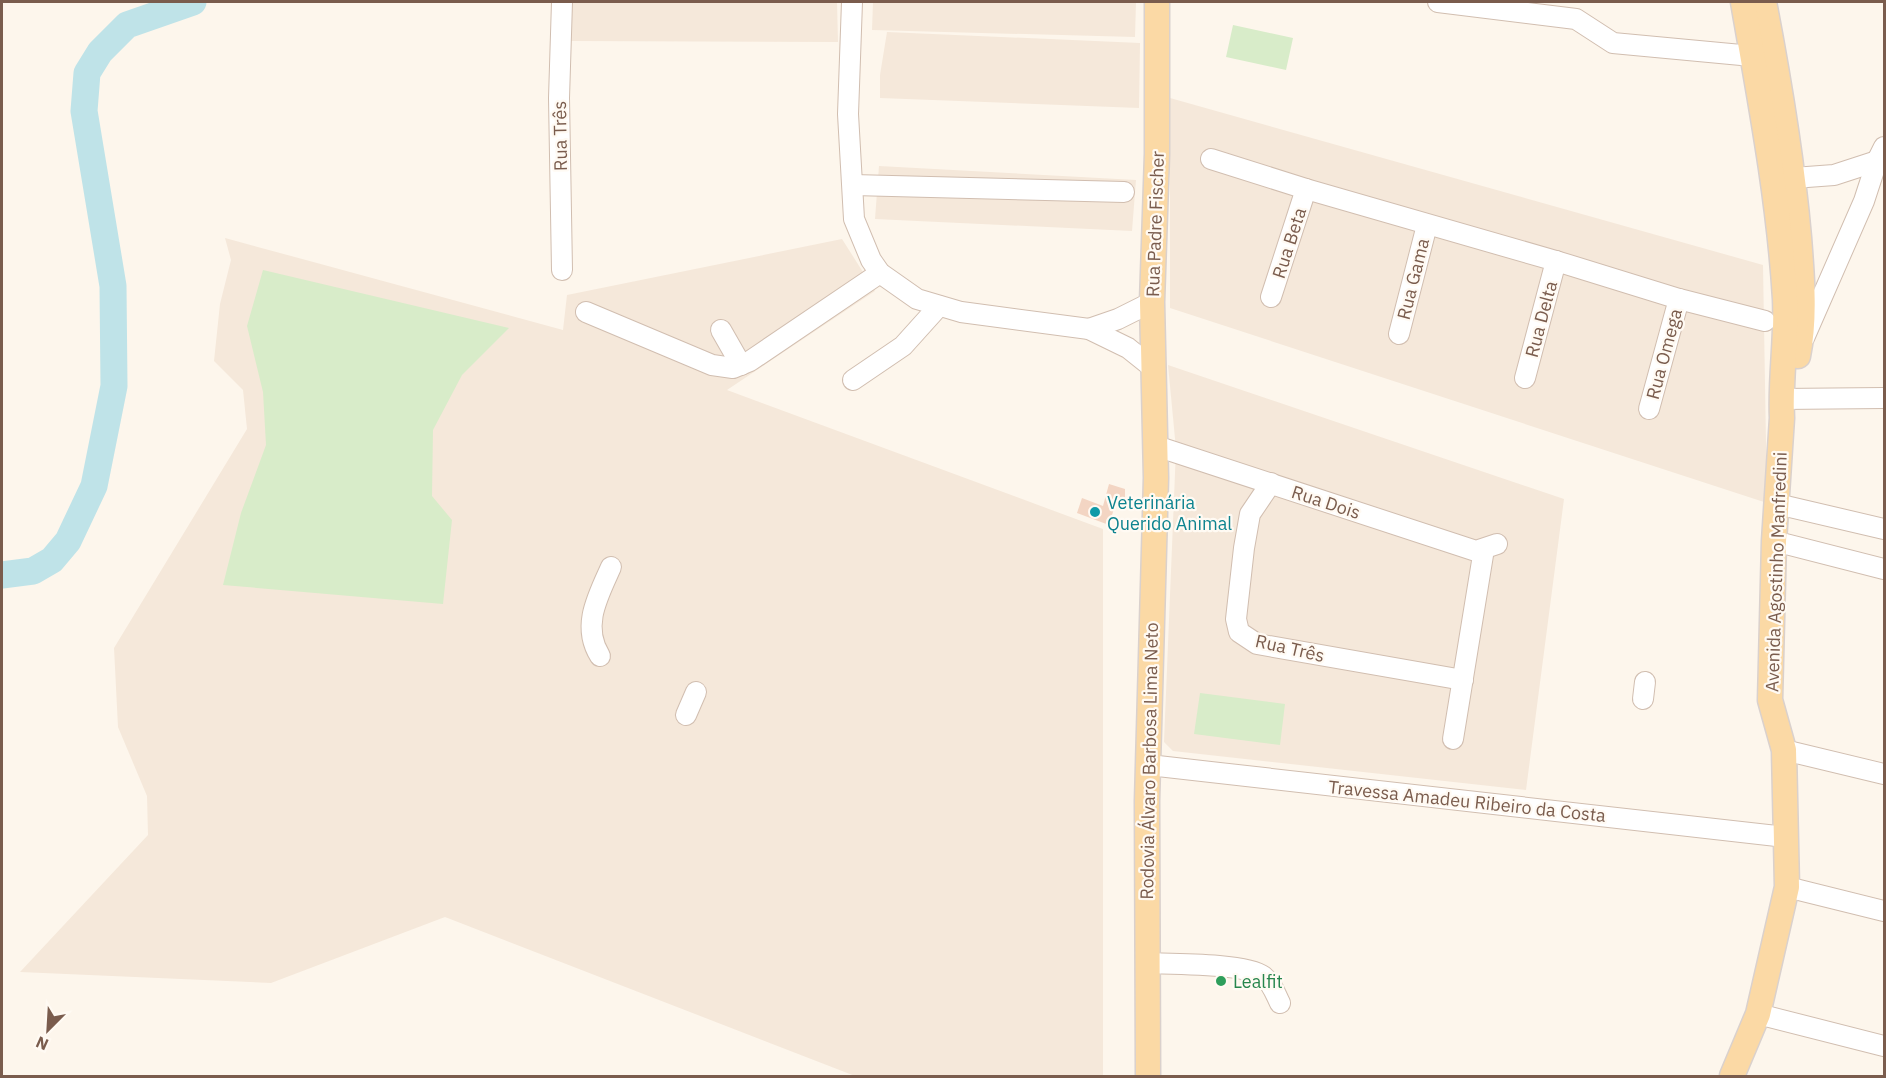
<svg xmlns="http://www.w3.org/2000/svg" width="1886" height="1078" viewBox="0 0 1886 1078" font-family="'IBM Plex Sans',sans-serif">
<rect width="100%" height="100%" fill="#fdf6ec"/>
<g fill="#f5e8da">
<polygon points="570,2 837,2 838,42 571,41"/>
<polygon points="873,2 1136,2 1135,37 872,30"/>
<polygon points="887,32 1140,43 1139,108 880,98 880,75"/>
<polygon points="1170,98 1763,265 1767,503 1170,308"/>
<polygon points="879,166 1136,180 1132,231 875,219"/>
<polygon points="225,238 563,330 567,295 842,239 875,291 727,390 1103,529 1103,1076 855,1076 445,917 271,983 20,972 148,835 147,796 118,727 114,648 247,429 243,390 214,361 220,304 231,260"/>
<polygon points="1168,365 1564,499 1526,790 1173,751 1164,742 1176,449"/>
</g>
<g fill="#d8ecc9">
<polygon points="1233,25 1293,38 1286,70 1226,57"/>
<polygon points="263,270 509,328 462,375 433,430 432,496 452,520 443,604 223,585 241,513 266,445 263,392 247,326"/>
<polygon points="1200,693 1285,704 1280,745 1194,734"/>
</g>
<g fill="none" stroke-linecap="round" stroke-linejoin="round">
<polyline stroke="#bfe3e8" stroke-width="27" points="2,575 33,571 52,560 68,541 94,486 114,386 113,286 84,111 87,73 100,52 127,25 193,2"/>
</g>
<polygon fill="#f3d5c3" points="1109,484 1125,489 1125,505 1116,502 1109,525 1077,513 1082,498 1103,506"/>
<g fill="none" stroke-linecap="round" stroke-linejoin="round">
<defs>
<g id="minor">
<polyline points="562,2 559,98 562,270"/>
<polyline points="852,2 848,114 854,219 871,260 880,273 917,299 961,312 1089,329 1128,348 1153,368"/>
<polyline points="1438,2 1576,19 1613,43 1752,56"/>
<polyline points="1211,159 1306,189 1556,261 1679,299 1765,321"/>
<polyline points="1780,179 1834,175 1877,161"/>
<polyline points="853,185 1124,192"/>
<polyline points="1271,297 1306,189"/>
<polyline points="586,312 712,365 733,368 750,361 880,273"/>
<polyline points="1089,329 1118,319 1152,302"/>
<polyline points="721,330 741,365"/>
<polyline points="1399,334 1427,225"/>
<polyline points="1804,338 1864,201 1877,161 1884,147"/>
<polyline points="1525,378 1556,261"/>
<polyline points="853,380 903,346 939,306"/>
<polyline points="1781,399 1884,398"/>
<polyline points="1649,409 1679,299"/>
<polyline points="1156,446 1476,551 1497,544"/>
<polyline points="1271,483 1250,514 1244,548 1236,619 1239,632 1257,644 1463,680"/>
<polyline points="1777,504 1884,529"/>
<polyline points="1774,541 1884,569"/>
<path d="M600,656C581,626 598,596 611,567"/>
<polyline points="1643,699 1645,682"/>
<polyline points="686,715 696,692"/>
<polyline points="1453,739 1484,549"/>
<polyline points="1784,750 1884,774"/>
<polyline points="1149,765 1785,837"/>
<polyline points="1787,887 1884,911"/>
<path d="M1146,963C1170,964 1246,963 1263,976C1272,983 1275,993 1280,1003"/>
<polyline points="1758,1014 1884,1046"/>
</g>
<g id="major">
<path d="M1764,2C1779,80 1792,158 1799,237C1802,277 1806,317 1798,356"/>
<polyline points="1148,1076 1147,801 1156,478 1152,302 1157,154 1157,2"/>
<path d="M1732,1076L1758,1014L1787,887L1784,750L1770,700L1774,541L1782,418C1780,378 1787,339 1785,299C1779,199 1760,100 1743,2"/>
</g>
</defs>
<use href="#minor" stroke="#d1beb0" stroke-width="22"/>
<use href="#major" stroke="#dad1cd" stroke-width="27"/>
<use href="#minor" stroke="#fff" stroke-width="20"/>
<use href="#major" stroke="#fbd9a5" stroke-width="24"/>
</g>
<circle fill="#0f9aa8" stroke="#fffaf3" stroke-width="2" cx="1095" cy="512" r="6"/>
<circle fill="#2e9e5b" stroke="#fffaf3" stroke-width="2" cx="1221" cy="981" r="6"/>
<g text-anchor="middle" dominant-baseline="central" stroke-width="4.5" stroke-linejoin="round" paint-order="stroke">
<g font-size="18" fill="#7a5c4d" stroke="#fffaf3">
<text transform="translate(560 136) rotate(-91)">Rua Três</text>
<text transform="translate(1155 224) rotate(-88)">Rua Padre Fischer</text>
<text transform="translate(1289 243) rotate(-72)">Rua Beta</text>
<text transform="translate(1413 279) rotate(-76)">Rua Gama</text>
<text transform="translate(1541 319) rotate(-75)">Rua Delta</text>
<text transform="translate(1664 354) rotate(-75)">Rua Omega</text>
<text transform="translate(1326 502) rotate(18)">Rua Dois</text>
<text transform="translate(1776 572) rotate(-88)">Avenida Agostinho Manfredini</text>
<text transform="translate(1290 648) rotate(13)">Rua Três</text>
<text transform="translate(1149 761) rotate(-89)">Rodovia Álvaro Barbosa Lima Neto</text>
<text transform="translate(1467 801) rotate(6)">Travessa Amadeu Ribeiro da Costa</text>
</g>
<g font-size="18" fill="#0d838f" stroke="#fffaf3" text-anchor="start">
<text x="1107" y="502">Veterinária<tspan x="1107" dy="21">Querido Animal</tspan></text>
</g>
<g font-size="18" fill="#27864d" stroke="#fffaf3" text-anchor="start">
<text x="1233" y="981">Lealfit</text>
</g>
</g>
<rect width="1886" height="1078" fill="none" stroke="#7a5c4d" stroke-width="6"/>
<g transform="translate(48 1030) rotate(204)" stroke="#fffaf3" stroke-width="4.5" paint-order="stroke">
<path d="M0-4.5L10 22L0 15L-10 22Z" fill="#7a5c4d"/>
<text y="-9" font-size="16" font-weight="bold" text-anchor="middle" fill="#7a5c4d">N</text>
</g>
</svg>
